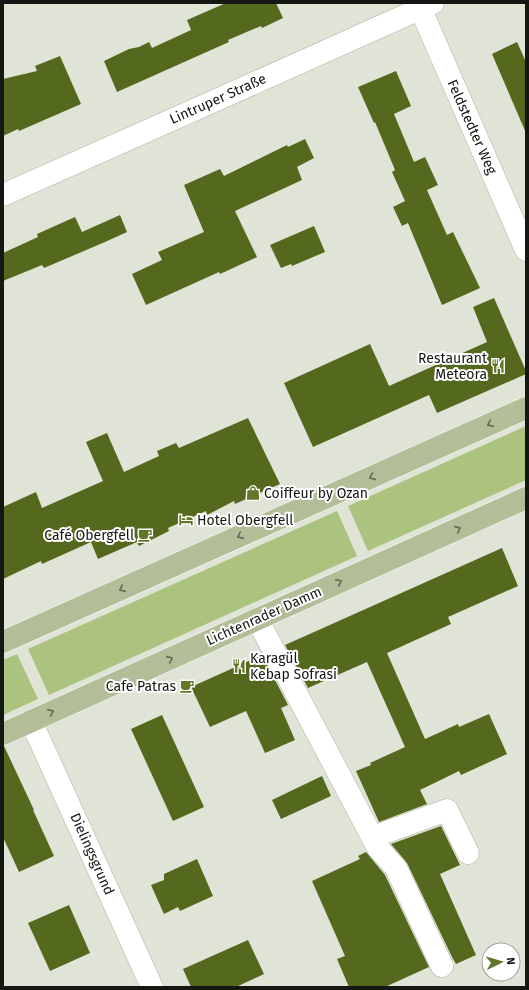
<svg xmlns="http://www.w3.org/2000/svg" width="529" height="990" viewBox="0 0 529 990" font-family="'Fira Sans',sans-serif">
<rect width="100%" height="100%" fill="#dfe4d6"/>
<g fill="#acc37f">
<polygon points="526,426 526,480 368,551 348,506"/>
<polygon points="337,511 357,556 49,695 28,649"/>
<polygon points="17,654 38,699 3,715 3,660"/>
</g>
<g fill="#54691d">
<polygon points="226,3 276,3 283,18 262,28 261,26 228,40 229,42 117,92 104,61 129,49 139,47 149,42 152,48 191,30 187,20"/>
<polygon points="517,42 526,62 526,133 492,54"/>
<polygon points="60,56 81,104 19,131 18,129 3,136 3,79 37,71 35,66"/>
<polygon points="396,71 411,106 394,114 414,162 425,157 438,185 427,190 447,235 453,232 480,288 442,305 408,223 402,226 393,207 405,201 392,172 395,170 375,122 374,123 358,87"/>
<polygon points="305,139 314,158 297,167 302,180 235,211 257,257 220,274 219,272 146,305 132,274 162,260 158,252 204,232 184,185 220,169 224,176 287,145 288,147"/>
<polygon points="120,215 127,232 105,242 44,268 42,265 3,281 3,253 38,237 37,234 75,217 82,232"/>
<polygon points="314,226 325,252 292,266 291,264 281,268 270,245"/>
<polygon points="494,298 526,371 526,374 437,413 429,395 313,447 284,383 370,344 389,386 487,342 473,307"/>
<polygon points="248,418 280,484 235,504 234,501 207,515 206,511 168,528 169,531 139,546 137,542 98,559 91,542 42,564 41,561 3,579 3,507 36,492 42,508 103,481 86,442 107,433 124,472 159,456 157,451 176,443 179,448"/>
<polygon points="502,548 518,586 448,617 451,624 387,653 425,739 458,724 459,727 489,714 507,754 461,775 459,771 420,790 427,804 379,822 356,771 371,765 370,763 405,747 367,662 308,688 285,645"/>
<polygon points="262,655 288,705 281,708 295,740 265,753 246,711 210,727 191,687"/>
<polygon points="162,715 204,807 173,821 131,729"/>
<polygon points="3,746 4,746 34,810 33,810 54,856 19,872 3,837"/>
<polygon points="322,776 331,796 281,819 272,800"/>
<polygon points="441,826 460,865 440,874 476,955 456,964 452,957 407,863 391,844"/>
<polygon points="366,852 385,875 429,967 385,987 349,987 337,959 345,956 312,881 360,859 358,856"/>
<polygon points="197,859 213,896 180,911 178,907 164,914 151,885 164,880 164,874"/>
<polygon points="69,905 90,953 50,971 28,923"/>
<polygon points="248,940 264,974 236,987 191,987 183,969"/>
</g>
<g fill="none" stroke-linecap="round" stroke-linejoin="round">
<defs>
<g id="minor">
<polyline points="418,3 526,250"/>
<polyline points="3,195 212,102 433,3"/>
<polyline points="257,619 378,848 396,868 442,966"/>
<polyline points="31,721 152,987"/>
<polyline points="373,837 447,810 468,853"/>
</g>
<g id="major">
<polyline points="3,642 526,408"/>
<polyline points="3,734 526,498"/>
</g>
</defs>
<use href="#minor" stroke="#aeb3a5" stroke-width="23"/>
<use href="#major" stroke="#fff" stroke-width="23"/>
<use href="#minor" stroke="#fff" stroke-width="22"/>
<use href="#major" stroke="#b2be97" stroke-width="22"/>
</g>
<defs><path id="oneway-chevron" d="M-2-3.5L2.5 0L-2 3.5" fill="none" stroke-width="1.6" stroke-linecap="round" stroke-linejoin="round"/></defs>
<g stroke="#646a54">
<use href="#oneway-chevron" transform="translate(490 424) rotate(156)"/>
<use href="#oneway-chevron" transform="translate(372 477) rotate(156)"/>
<use href="#oneway-chevron" transform="translate(458 529) rotate(-24)"/>
<use href="#oneway-chevron" transform="translate(240 536) rotate(156)"/>
<use href="#oneway-chevron" transform="translate(339 582) rotate(-24)"/>
<use href="#oneway-chevron" transform="translate(122 589) rotate(156)"/>
<use href="#oneway-chevron" transform="translate(170 659) rotate(-24)"/>
<use href="#oneway-chevron" transform="translate(51 712) rotate(-24)"/>
</g>
<defs>
<symbol id="restaurant-bare" viewBox="-9 -9 18 18"><path d="M-5-6h1v4h1v-4h1v4h1v-4h1v5L-1.5 .5V6h-2V.5L-5-1ZM5-6V6H3V1.5H1.5Q1.5-4 5-6Z" fill="#617728" stroke="#fff" stroke-width="2.5" paint-order="stroke"/></symbol>
<symbol id="shop-bare" viewBox="-9 -9 18 18"><path d="M-5-2.5h2.3a2.7 3.5 0 0 1 5.4 0H5L5.5 6h-11ZM-1.5-2.5h3a1.5 2.3 0 0 0-3 0Z" fill="#617728" stroke="#fff" stroke-width="2.5" paint-order="stroke"/></symbol>
<symbol id="hotel-bare" viewBox="-9 -9 18 18"><path d="M-6-4.5h1.5V1H6V5H4.5V3h-9V5H-6ZM-4 0a1.8 1.8 0 1 1 3.6 0ZM.5 0V-2.5h3Q6-2.5 6 0Z" fill="#617728" stroke="#fff" stroke-width="2.5" paint-order="stroke"/></symbol>
<symbol id="cafe-bare" viewBox="-9 -9 18 18"><path d="M-5.5-4.5H6V0H3Q3 3.5 0 3.5H-2.5Q-5.5 3.5-5.5 0ZM3-3.2v2h1.7v-2ZM-6 4.5H4V6H-6Z" fill="#617728" stroke="#fff" stroke-width="2.5" paint-order="stroke"/></symbol>
</defs>
<g fill-rule="evenodd">
<use href="#restaurant-bare" x="488" y="356" width="20" height="20"/>
<use href="#shop-bare" x="243" y="483" width="20" height="20"/>
<use href="#hotel-bare" x="176" y="510" width="20" height="20"/>
<use href="#cafe-bare" x="135" y="525" width="20" height="20"/>
<use href="#restaurant-bare" x="229" y="656" width="20" height="20"/>
<use href="#cafe-bare" x="177" y="676" width="20" height="20"/>
</g>
<g text-anchor="middle" dominant-baseline="central" stroke-width="4" stroke-linejoin="round" paint-order="stroke">
<g font-size="14" fill="#151712" stroke="#fff">
<text transform="translate(218 99) rotate(-24)">Lintruper Straße</text>
<text transform="translate(472 127) rotate(66)">Feldstedter Weg</text>
<text transform="translate(264 616) rotate(-24)">Lichtenrader Damm</text>
<text transform="translate(92 854) rotate(66)">Dielingsgrund</text>
</g>
<g font-size="14" fill="#151712" stroke="#fff" text-anchor="end">
<text x="487" y="358">Restaurant<tspan x="487" dy="16">Meteora</tspan></text>
<text x="264" y="493" text-anchor="start">Coiffeur by Ozan</text>
<text x="197" y="520" text-anchor="start">Hotel Obergfell</text>
<text x="134" y="535">Café Obergfell</text>
<text x="250" y="658" text-anchor="start">Karagül<tspan x="250" dy="16">Kebap Sofrasi</tspan></text>
<text x="176" y="686">Cafe Patras</text>
</g>
</g>
<rect width="529" height="990" fill="none" stroke="#151712" stroke-width="8"/>
<g transform="translate(501 962) rotate(85)"><circle r="19" fill="#ffffff" stroke="#a1a2a0"/>
<path d="M0-3L7 15L0 10L-7 15Z" fill="#617728"/>
<text y="-6" font-size="11" font-weight="bold" text-anchor="middle" fill="#151712">N</text>
</g>
</svg>
